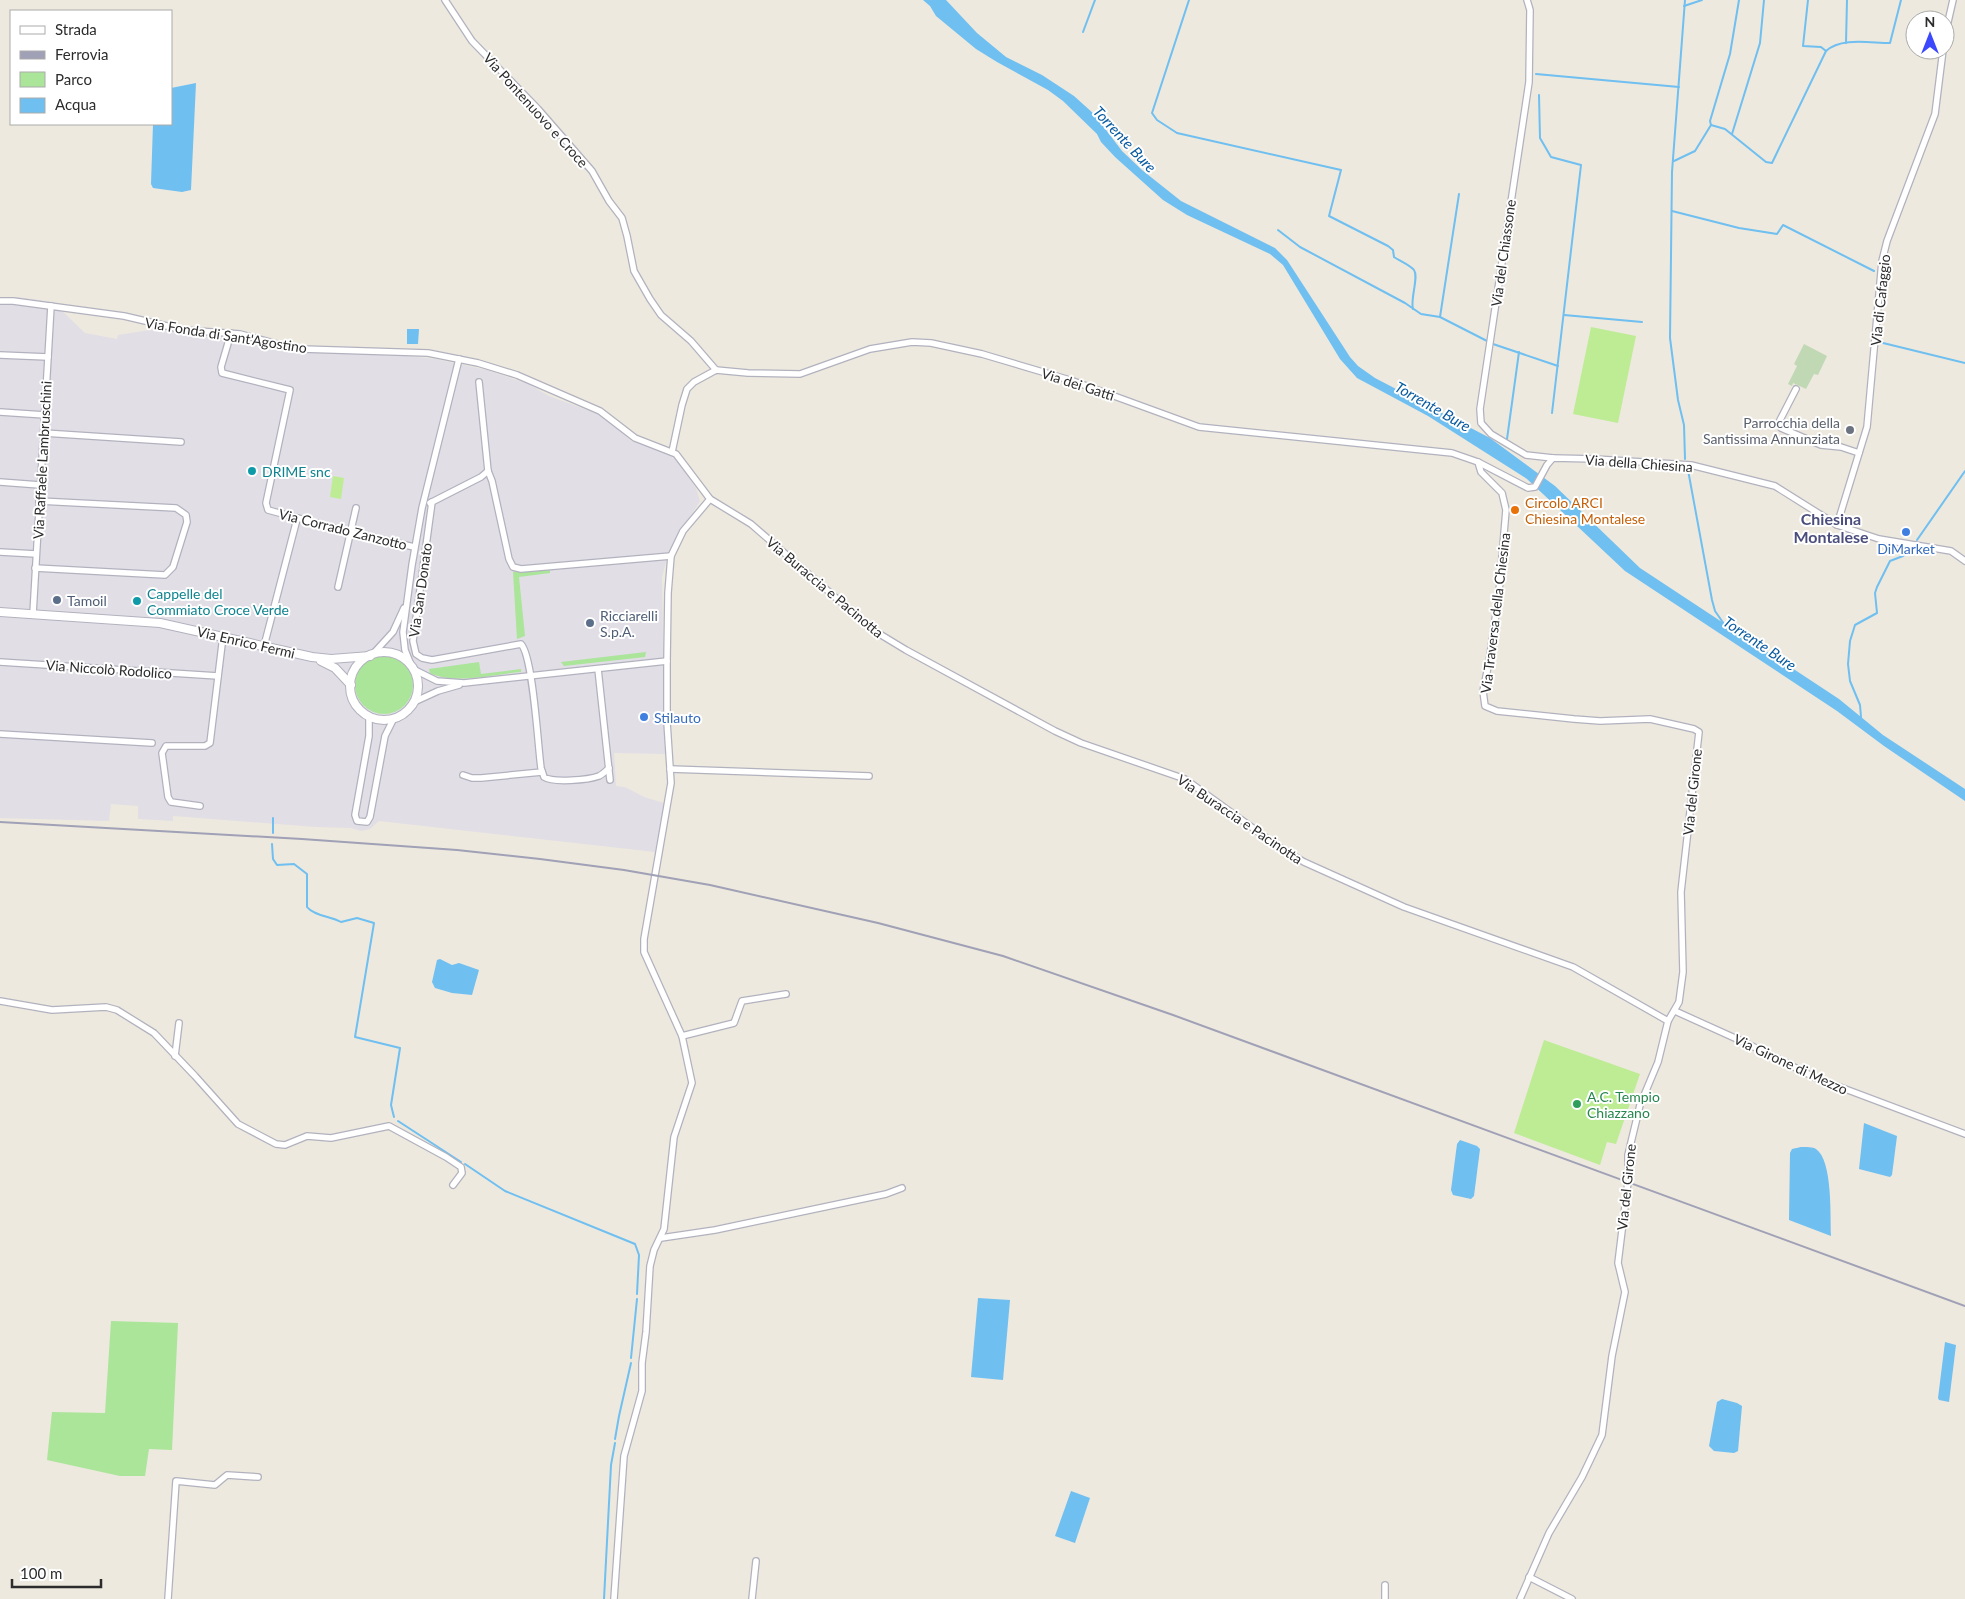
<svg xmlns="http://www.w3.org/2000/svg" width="1965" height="1599" viewBox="0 0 1965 1599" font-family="Lato,sans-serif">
<rect width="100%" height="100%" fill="#ede9de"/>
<polygon fill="#e1dee6" points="17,297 53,302 85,333 117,339 118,335 156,329 240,338 289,351 408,356 435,359 487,370 528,384 549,396 603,416 631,441 665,452 677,460 696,488 700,501 672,546 666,562 662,577 665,754 614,753 616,786 625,787 644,797 664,803 655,852 379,821 370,829 361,831 351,828 316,827 173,816 173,821 138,819 138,806 111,804 109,821 0,818 0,298"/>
<g fill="#aae599">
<polygon points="550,570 550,573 519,577 525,636 517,639 513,572"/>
<polygon points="646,652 645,657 564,666 561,662"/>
<circle cx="384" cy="685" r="29"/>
<path d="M479,662L481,674L521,669V672C495,674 453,685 430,673L429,669Z"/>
<polygon points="111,1321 178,1323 172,1450 149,1449 145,1476 120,1476 47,1460 52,1412 105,1413"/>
</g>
<polygon fill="#c1d8b4" points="1804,344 1827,356 1818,375 1814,374 1806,389 1793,383 1792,386 1788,384 1797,366 1794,364"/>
<g fill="#bdec95">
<polygon points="1591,327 1636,336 1618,423 1573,414"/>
<polygon points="333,476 344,478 341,499 330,497"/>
<polygon points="1544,1040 1640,1074 1616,1144 1607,1142 1600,1165 1514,1133"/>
</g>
<g fill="#6fbff1">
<polygon points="923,0 946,0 977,33 1006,57 1042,75 1074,96 1094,114 1122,151 1142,170 1181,201 1275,248 1287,260 1350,357 1358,366 1375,378 1490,438 1555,486 1640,568 1839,699 1883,735 1965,789 1965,801 1884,746 1837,711 1625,571 1527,479 1428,416 1357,378 1340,359 1283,265 1270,254 1187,215 1163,200 1115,157 1101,142 1097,134 1063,101 1048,90 997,62 976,49 936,16 930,6"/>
<polygon points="196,83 191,190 182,192 153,188 151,184 153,124 171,124 171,88"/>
<polygon points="407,329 419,329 418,344 407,344"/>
<polygon points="440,959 452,965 459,963 479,970 472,995 452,993 435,988 432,982 437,960"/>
<polygon points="1864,1123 1897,1136 1892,1175 1890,1177 1859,1169"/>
<polygon points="1460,1140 1477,1146 1480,1149 1474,1196 1471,1199 1453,1195 1451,1190 1457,1144"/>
<path d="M1801,1147C1806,1147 1813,1147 1816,1149C1833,1161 1830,1216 1831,1236L1789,1220L1790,1153L1792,1149Z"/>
<polygon points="978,1298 1010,1300 1003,1380 971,1377"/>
<polygon points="1945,1342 1956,1345 1949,1402 1939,1400 1938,1398"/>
<polygon points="1722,1399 1737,1403 1742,1406 1738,1451 1734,1453 1714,1451 1709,1446 1717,1402"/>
<polygon points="1071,1491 1090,1498 1075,1543 1055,1536"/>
</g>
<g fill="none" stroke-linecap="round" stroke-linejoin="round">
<g stroke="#6fbff1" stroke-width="2">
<path d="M1189,0L1152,113L1157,120L1177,133L1341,170L1329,216L1388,246L1393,250L1394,257C1400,261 1410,265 1414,270C1419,277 1410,299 1413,309"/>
<polyline points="1685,0 1672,172 1670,338 1678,400 1684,425 1685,459"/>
<polyline points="1808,0 1803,46 1821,47 1826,51"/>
<polyline points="1684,6 1702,0"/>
<polyline points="1083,32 1095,0"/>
<polyline points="1846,43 1847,0"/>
<polyline points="1536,74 1679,87"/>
<polyline points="1539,95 1540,138 1551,157 1581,165 1552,413"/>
<path d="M1711,125L1725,129L1766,162L1772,163L1826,51C1841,37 1870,43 1890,43L1901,0"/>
<polyline points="1711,125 1710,121 1730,54 1739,0"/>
<polyline points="1732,134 1760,43 1764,0"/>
<polyline points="1674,161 1695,151 1711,125"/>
<polyline points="1672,211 1739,228 1777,234 1783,225 1874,271"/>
<polyline points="1278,230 1300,247 1405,303 1421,314 1440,317 1489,342"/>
<polyline points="1564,315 1642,322"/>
<polyline points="1440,317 1459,194"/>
<polyline points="1879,342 1965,363"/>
<polyline points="1493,344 1558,366"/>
<polyline points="1507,439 1519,352"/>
<polyline points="1688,470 1712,600 1715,611 1724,624"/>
<polyline points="1917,540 1965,471"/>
<polyline points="1861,717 1860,705 1850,681 1848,664 1850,641 1855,625 1877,613 1875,593 1877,587 1890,561 1903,556 1912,548"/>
<polyline points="273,833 273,818"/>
<path d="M272,844L273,859L277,865L294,864L307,874V907C314,916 331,916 341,922L357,918L374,923L355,1037L400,1048L391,1105L394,1117"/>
<polyline points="398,1121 461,1162"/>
<polyline points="465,1164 505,1191 635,1244 639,1255 637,1294"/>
<polyline points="631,1358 637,1299"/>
<polyline points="615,1439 619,1416 631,1363"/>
<polyline points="604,1599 611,1465 615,1443"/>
</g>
<defs>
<g id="street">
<polyline points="445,0 472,41 538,109 592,171 609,201 622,218 627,236 634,271 650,299 661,315 691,341 716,370"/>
<polyline points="1527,0 1530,10 1529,82 1480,409 1481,423 1491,434 1526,455 1553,458"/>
<polyline points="1945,35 1953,0"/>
<polyline points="0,301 13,301 124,316 184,330 240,334 281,345 302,349 428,353 478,363 517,375 600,411 635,438 676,454 710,499 751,524 873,630 906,650 1055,731 1081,743 1185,779 1279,847 1304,862 1404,907 1573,967 1668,1021"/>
<polyline points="231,333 221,367 222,373 290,390 266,503 268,510 350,532 414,547"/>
<polyline points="0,355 48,357"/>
<polyline points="479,382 488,471 492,481 509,559 513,567 521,569 671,556"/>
<polyline points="1796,389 1780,420 1781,428 1821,445 1841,447 1859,453"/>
<polyline points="0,412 45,415"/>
<polyline points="44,433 181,442"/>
<polyline points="672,452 682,405 687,389 694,382 716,370 748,373 800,374 870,349 912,342 931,343 982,354 1073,381 1199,427 1452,453 1478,462 1528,488 1535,487 1547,465 1553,458 1595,459 1691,465 1775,486 1837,525 1879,539 1951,551 1965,561"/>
<polyline points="1478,462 1481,472 1502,493 1506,510 1499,592 1489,662 1483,691 1485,706 1497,711 1574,719 1600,721 1650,719 1694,729 1699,732 1681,892 1683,972 1679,1002 1668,1021 1658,1062 1640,1105 1628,1155 1628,1182 1618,1263 1625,1292 1612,1356 1602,1435 1582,1477 1549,1533 1520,1599"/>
<polyline points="0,482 40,485"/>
<path d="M432,502L413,641L416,654L422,658L432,660L521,644C533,656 538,747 541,768L544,777C553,783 588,780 599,776C603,774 606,771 609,768"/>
<polyline points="430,503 481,477 488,471"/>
<polyline points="1837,525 1867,427 1882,261 1887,241 1935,114 1943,50"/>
<polyline points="0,552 36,554"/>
<polyline points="35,568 165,575 173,567 187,522 186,515 176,508 39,501"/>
<polyline points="338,587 356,508"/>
<polyline points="33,614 51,306"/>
<polyline points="264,646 297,519"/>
<polyline points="372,655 393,632 404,608"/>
<polyline points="0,662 218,676"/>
<polyline points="411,665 405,650 403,632 412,565 422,508 459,359"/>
<polyline points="413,669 437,681 464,683 667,661"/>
<polyline points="598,669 610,780"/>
<polyline points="414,702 438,691 459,685"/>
<polyline points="369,716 369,736 355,815 357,821 367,822 370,817 385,736 394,718"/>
<polyline points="0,734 152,743"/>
<polyline points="670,769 869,776"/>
<polyline points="463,775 472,778 481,778 542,772"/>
<polyline points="200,806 171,802 168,797 162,753 166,746 205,746 210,743 223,636"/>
<polyline points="0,1001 52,1010 106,1007 117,1010 154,1033 195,1076 238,1124 276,1144 285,1145 307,1136 331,1138 389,1126 446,1157 461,1167 462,1173 453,1185"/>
<polyline points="1675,1011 1748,1044 1816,1078 1965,1134"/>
<polyline points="682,1036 734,1023 742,1001 786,994"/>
<polyline points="175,1056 179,1023"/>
<polyline points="661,1238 715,1230 886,1194 902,1188"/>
<polyline points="1529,1577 1572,1599"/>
<polyline points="1385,1585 1385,1599"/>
<polyline points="168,1599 176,1481 215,1485 227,1475 258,1477"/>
<polyline points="614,1599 624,1456 642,1391 642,1363 646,1332 650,1266 654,1250 664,1229 674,1137 692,1083 682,1036 644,952 644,939 671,783 667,722 667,661 668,593 671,556 683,531 710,499"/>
<polyline points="752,1599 756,1561"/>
</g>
<g id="secondary">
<polyline points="0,612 160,623 312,657 331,659 370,656"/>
<circle cx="384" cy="686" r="34"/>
<polyline points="321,661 335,668 351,685"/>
</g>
</defs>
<use href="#street" stroke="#b2b2bf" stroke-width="8"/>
<use href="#secondary" stroke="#b2b2bf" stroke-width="10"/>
<use href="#street" stroke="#fff" stroke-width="5.5"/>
<use href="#secondary" stroke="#fff" stroke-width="8"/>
<polyline stroke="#a0a0b6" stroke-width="2" points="0,822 302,839 457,850 540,859 624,870 710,885 878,923 1003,956 1173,1015 1965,1306"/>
</g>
<circle fill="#6b7280" stroke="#fff" stroke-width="2" cx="1850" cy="430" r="5"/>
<g fill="#0f9aa8" stroke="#fff" stroke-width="2">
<circle cx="252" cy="471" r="5"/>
<circle cx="137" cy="601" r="5"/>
</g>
<circle fill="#e8710a" stroke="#fff" stroke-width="2" cx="1515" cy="510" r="5"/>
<g fill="#3f7fe0" stroke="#fff" stroke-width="2">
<circle cx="1906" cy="532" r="5"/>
<circle cx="644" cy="717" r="5"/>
</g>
<g fill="#5c6f8a" stroke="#fff" stroke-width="2">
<circle cx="57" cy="600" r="5"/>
<circle cx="590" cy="623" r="5"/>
</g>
<circle fill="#2e9e5b" stroke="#fff" stroke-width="2" cx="1577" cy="1104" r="5"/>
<g text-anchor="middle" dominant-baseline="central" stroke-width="4" stroke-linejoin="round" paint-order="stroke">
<g font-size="14" fill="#2c2c2c" stroke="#fff">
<text transform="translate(536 110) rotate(48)">Via Pontenuovo e Croce</text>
<text transform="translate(1503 253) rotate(-82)">Via del Chiassone</text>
<text transform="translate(1880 300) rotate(-84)">Via di Cafaggio</text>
<text transform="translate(226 335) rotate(9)">Via Fonda di Sant'Agostino</text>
<text transform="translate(1078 384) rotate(18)">Via dei Gatti</text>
<text transform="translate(42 460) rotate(-87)">Via Raffaele Lambruschini</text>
<text transform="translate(1639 463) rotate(4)">Via della Chiesina</text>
<text transform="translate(343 529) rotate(14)">Via Corrado Zanzotto</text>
<text transform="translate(825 587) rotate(40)">Via Buraccia e Pacinotta</text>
<text transform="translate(420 590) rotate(-82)">Via San Donato</text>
<text transform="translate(1495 613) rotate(-83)">Via Traversa della Chiesina</text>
<text transform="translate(246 642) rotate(13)">Via Enrico Fermi</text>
<text transform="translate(109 669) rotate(4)">Via Niccolò Rodolico</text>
<text transform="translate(1692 792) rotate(-84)">Via del Girone</text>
<text transform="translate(1240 819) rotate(34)">Via Buraccia e Pacinotta</text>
<text transform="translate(1791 1064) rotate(25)">Via Girone di Mezzo</text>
<text transform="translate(1626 1187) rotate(-84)">Via del Girone</text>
</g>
<g font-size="14" fill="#5b616d" stroke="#fff" text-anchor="end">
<text x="1840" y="422">Parrocchia della<tspan x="1840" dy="16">Santissima Annunziata</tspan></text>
</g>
<g font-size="14" fill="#0d838f" stroke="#fff" text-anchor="start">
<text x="262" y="471">DRIME snc</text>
<text x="147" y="593">Cappelle del<tspan x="147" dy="16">Commiato Croce Verde</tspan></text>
</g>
<g font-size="14" fill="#c56008" stroke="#fff" text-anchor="start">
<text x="1525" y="502">Circolo ARCI<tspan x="1525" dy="16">Chiesina Montalese</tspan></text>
</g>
<g font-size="14" fill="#366cbe" stroke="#fff">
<text x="1906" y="548">DiMarket</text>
<text x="654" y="717" text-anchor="start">Stilauto</text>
</g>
<g font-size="14" fill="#4e5e75" stroke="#fff" text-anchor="start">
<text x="67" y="600">Tamoil</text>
<text x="600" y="615">Ricciarelli<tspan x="600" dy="16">S.p.A.</tspan></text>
</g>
<g font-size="14" fill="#27864d" stroke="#fff" text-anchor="start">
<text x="1587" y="1096">A.C. Tempio<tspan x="1587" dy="16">Chiazzano</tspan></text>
</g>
<g font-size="15" font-style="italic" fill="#0b5ba0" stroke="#fff">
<text transform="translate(1125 139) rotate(47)">Torrente Bure</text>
<text transform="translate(1433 406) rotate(30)">Torrente Bure</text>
<text transform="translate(1760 643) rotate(34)">Torrente Bure</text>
</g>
<g font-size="16" font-weight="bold" fill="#4b4e7d" stroke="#fff">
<text x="1831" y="518">Chiesina<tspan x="1831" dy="18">Montalese</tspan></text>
</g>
</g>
<rect x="10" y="10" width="162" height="115" fill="#ffffff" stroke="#ababab"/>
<rect x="20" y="26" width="25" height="8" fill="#ffffff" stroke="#ababab"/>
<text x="55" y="35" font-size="15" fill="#2c2c2c">Strada</text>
<rect x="20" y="51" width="25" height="8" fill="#a0a0b6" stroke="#ababab"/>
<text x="55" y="60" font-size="15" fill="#2c2c2c">Ferrovia</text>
<rect x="20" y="72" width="25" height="15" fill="#aae599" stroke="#ababab"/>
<text x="55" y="85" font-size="15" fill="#2c2c2c">Parco</text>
<rect x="20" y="98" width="25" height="15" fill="#6fbff1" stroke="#ababab"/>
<text x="55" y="110" font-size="15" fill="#2c2c2c">Acqua</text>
<g transform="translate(1930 35)"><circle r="24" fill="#ffffff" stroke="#ababab"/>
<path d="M0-4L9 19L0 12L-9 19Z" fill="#3b48fd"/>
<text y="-8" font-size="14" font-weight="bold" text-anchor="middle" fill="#2c2c2c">N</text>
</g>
<path d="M12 1579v8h89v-8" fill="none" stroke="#2c2c2c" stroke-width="2.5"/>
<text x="20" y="1579" font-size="15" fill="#2c2c2c" stroke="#ffffff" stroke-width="4" paint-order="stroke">100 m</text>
</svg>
